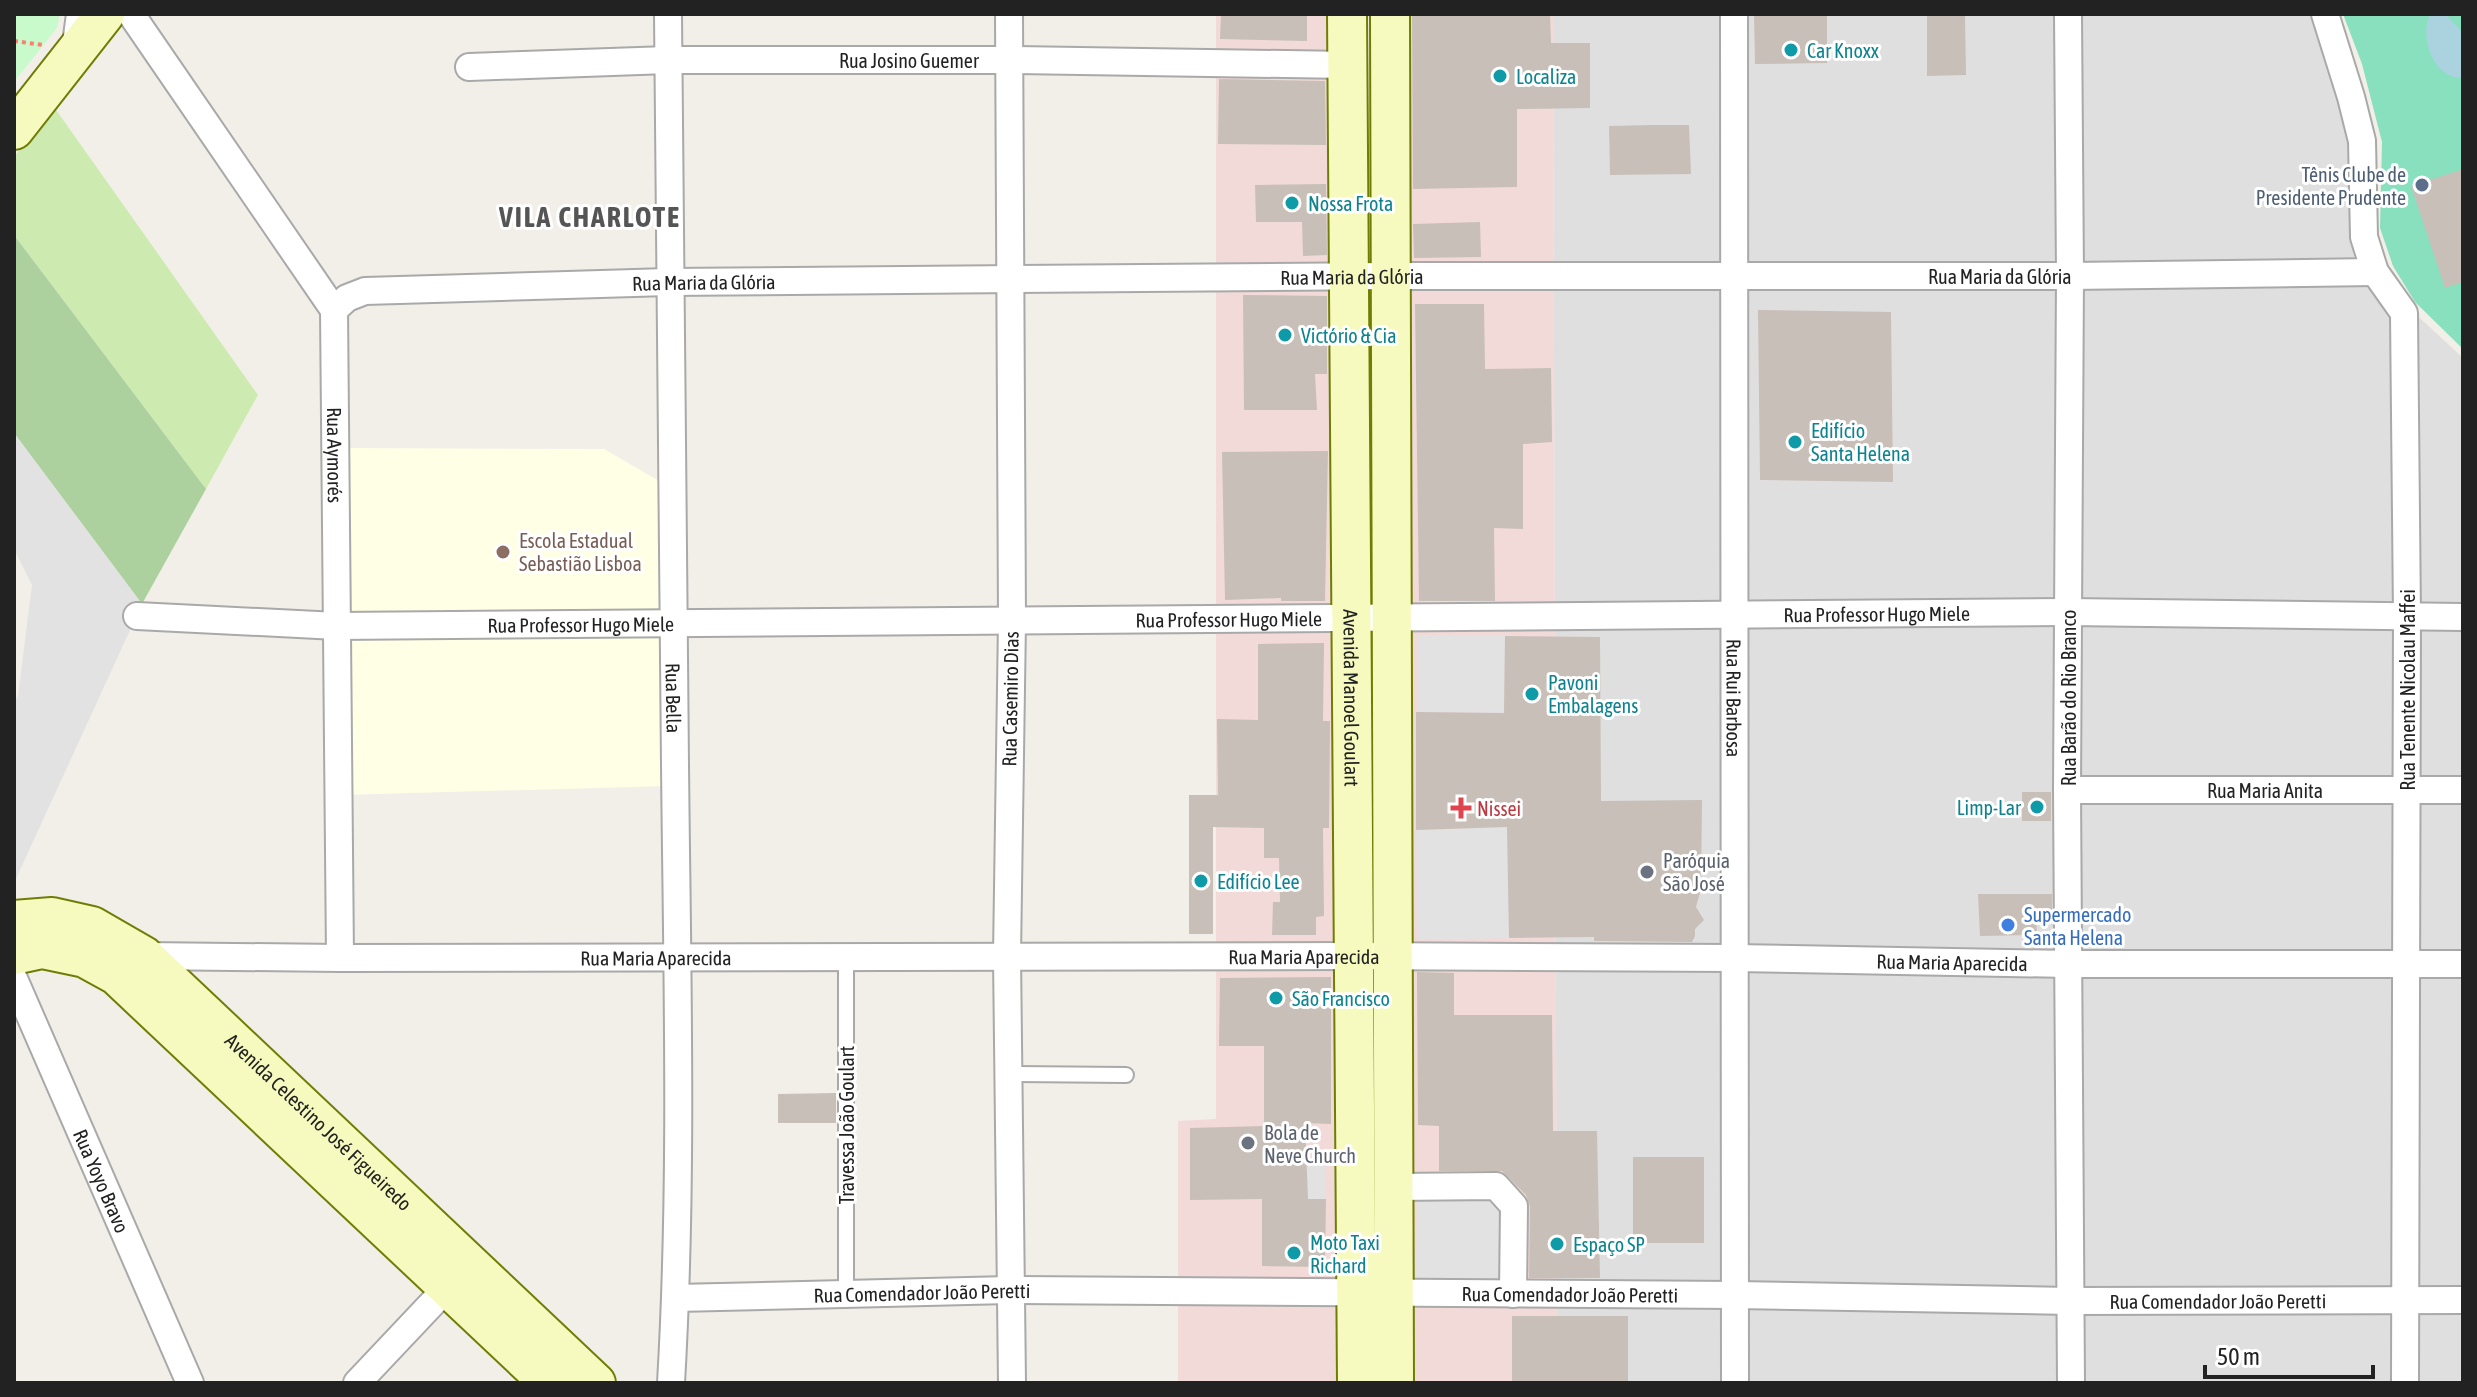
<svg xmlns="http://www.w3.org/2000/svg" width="2477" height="1397" viewBox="0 0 2477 1397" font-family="'Asap Condensed',sans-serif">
<rect width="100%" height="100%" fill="#f2efe9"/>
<polygon fill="#e0dfdf" points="1553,14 2311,14 2346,128 2354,257 2463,358 2463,1383 1557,1383"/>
<g fill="#f2dad9">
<polygon points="1216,14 1331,14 1341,1383 1178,1383 1178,1121 1216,1119"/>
<polygon points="1409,14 1553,14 1557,1383 1409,1383"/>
</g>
<polygon fill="#ffffe5" points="340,448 604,449 666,485 670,786 340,795"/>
<polygon fill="#cdebb0" points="54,107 258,395 206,489 14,235 14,157"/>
<polygon fill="#add19e" points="14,235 206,489 142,604 14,433"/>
<polygon fill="#c8facc" points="14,14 60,14 57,28 14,82"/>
<polygon fill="#88e0be" points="2343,14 2463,14 2463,349 2415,302 2393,266 2380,228 2382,142 2362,64"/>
<g fill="#e2e2e2">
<polygon points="14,433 142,604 14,883 14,702 18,696 32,585 14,549"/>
<polygon points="1417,635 1505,636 1504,713 1417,712"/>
<polygon points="1507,827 1509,938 1417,940 1416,830"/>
<polygon points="1325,1157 1326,1199 1308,1199 1307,1158"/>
<polygon points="1417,1185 1496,1185 1516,1282 1416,1285"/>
</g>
<path fill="#aad3df" d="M2430,14H2445L2463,33L2462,78C2433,79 2419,37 2430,14Z"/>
<g fill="#c7bfb8">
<polygon points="1221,14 1307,14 1307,41 1220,39"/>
<polygon points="1412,14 1550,14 1551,43 1590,43 1590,108 1517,109 1517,187 1413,189"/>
<polygon points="1754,14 1827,14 1827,63 1755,64"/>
<polygon points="1927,14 1965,14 1966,75 1927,76"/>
<polygon points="1219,79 1325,81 1326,145 1218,144"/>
<polygon points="1655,125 1689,125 1691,174 1610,175 1609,126"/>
<polygon points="2463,169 2463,282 2445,288 2411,186"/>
<polygon points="1326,184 1327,255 1303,256 1302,222 1256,222 1255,185"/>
<polygon points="1480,222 1481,257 1414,258 1413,224"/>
<polygon points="1243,295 1327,296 1327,374 1315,374 1317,410 1244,410"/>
<polygon points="1415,304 1484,304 1485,369 1551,368 1552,442 1523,444 1523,529 1494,528 1495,601 1419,601"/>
<polygon points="1758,310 1891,312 1893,482 1760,480"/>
<polygon points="1328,451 1325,601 1281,601 1281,598 1225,600 1222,452"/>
<polygon points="1505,636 1600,637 1601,801 1702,800 1701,889 1696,907 1704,920 1695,929 1695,936 1692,942 1594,941 1594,937 1509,938 1507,827 1416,830 1416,712 1504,713"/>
<polygon points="1324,643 1323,721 1330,721 1329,828 1323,828 1324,916 1316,917 1316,935 1272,935 1273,902 1280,902 1279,858 1264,858 1264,828 1213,827 1213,934 1189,934 1189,795 1218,795 1217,719 1258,720 1258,644"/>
<rect x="2022" y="792" width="29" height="29"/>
<polygon points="1978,894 2052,894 2052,914 2036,914 2037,935 1980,936"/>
<polygon points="1417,972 1454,973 1454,1015 1552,1015 1553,1131 1597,1131 1600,1278 1529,1278 1530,1206 1526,1195 1502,1171 1439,1171 1439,1126 1418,1125"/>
<polygon points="1331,977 1331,1124 1305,1123 1308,1199 1326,1199 1325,1267 1262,1266 1262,1199 1190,1200 1190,1128 1264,1126 1264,1046 1219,1046 1220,978"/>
<polygon points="836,1093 836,1123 778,1123 778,1094"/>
<rect x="1633" y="1157" width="71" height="86"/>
<rect x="1512" y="1316" width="116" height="67"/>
</g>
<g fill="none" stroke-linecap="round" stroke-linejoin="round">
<defs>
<g id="lane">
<polyline points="70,43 74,14"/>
<polyline points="1008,1074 1126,1075"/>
<polyline points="846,1293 846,958"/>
</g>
<g id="street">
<path id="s1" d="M131,14L334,310L340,958"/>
<path id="s2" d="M668,14C668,264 671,514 675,764C677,970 683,1177 671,1383"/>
<polyline points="1009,14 1012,621 1007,956 1012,1383"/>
<path id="s3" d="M1734,14L1735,1383"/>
<polyline points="2068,14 2070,276 2067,790 2071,1383"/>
<polyline points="2325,14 2351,97 2362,141 2364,237 2375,272 2404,313 2407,616 2405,1383"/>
<path id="s4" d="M469,67L668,60H1009L1348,65"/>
<path id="s5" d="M334,310L347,298L365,291L668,282L1390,276H2070L2375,272"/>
<path id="s6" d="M137,616L337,626L2068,612L2463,617"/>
<path id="s7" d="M2067,790H2463"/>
<path id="s8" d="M144,956L340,958L1353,956L1734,958L2068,964H2463"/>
<path id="s9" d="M14,979L190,1383"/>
<polyline points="1394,1187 1496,1186 1514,1206 1513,1294"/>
<path id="s10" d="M676,1298L1009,1290L1735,1295L2070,1301L2463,1300"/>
<polyline points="357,1383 459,1275"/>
</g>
<g id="secondary">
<path id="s11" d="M1347,14L1357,1383"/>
<polyline points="1390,14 1394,1383"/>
<polyline points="14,130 105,14"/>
<path id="s12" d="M14,920L52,917L92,926L144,956L596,1383"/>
<polyline points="14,955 42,949 85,958 116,975 549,1383"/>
</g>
</defs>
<use href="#lane" stroke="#a9a9a9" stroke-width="18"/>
<use href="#street" stroke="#a9a9a9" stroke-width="30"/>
<use href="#secondary" stroke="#707d05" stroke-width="42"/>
<polyline stroke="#fa8072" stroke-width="4" stroke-dasharray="4 4" stroke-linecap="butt" points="14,41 43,45"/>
<use href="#lane" stroke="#fff" stroke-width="14"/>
<use href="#street" stroke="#fff" stroke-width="26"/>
<use href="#secondary" stroke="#f7fabf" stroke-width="38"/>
</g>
<g fill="#0f9aa8" stroke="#fff" stroke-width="3">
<circle cx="1791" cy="50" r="8"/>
<circle cx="1500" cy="76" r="8"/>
<circle cx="1292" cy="203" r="8"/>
<circle cx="1285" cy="335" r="8"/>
<circle cx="1795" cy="442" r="8"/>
<circle cx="1532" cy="694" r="8"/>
<circle cx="2037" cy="807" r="8"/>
<circle cx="1201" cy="881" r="8"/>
<circle cx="1276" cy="998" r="8"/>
<circle cx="1557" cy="1244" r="8"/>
<circle cx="1294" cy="1253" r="8"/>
</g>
<circle fill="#5c6f8a" stroke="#fff" stroke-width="3" cx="2422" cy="185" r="8"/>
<circle fill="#8d6e63" stroke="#fff" stroke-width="3" cx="503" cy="552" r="8"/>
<path fill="#e0444e" stroke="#fff" stroke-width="3" d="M1457 796h8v8h8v8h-8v8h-8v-8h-8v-8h8z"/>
<g fill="#6b7280" stroke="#fff" stroke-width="3">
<circle cx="1647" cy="872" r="8"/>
<circle cx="1248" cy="1143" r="8"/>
</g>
<circle fill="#3f7fe0" stroke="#fff" stroke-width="3" cx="2008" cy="925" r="8"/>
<g text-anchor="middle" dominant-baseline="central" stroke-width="6" stroke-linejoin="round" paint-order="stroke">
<g font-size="20" fill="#0d838f" stroke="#fff" text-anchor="start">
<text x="1807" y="50">Car Knoxx</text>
<text x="1516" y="76">Localiza</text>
<text x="1308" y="203">Nossa Frota</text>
<text x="1301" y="335">Victório &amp; Cia</text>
<text x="1811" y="430">Edifício<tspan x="1811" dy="23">Santa Helena</tspan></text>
<text x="1548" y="682">Pavoni<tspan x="1548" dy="23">Embalagens</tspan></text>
<text x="2021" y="807" text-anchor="end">Limp-Lar</text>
<text x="1217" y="881">Edifício Lee</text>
<text x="1292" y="998">São Francisco</text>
<text x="1310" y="1242">Moto Taxi<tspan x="1310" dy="23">Richard</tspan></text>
<text x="1573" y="1244">Espaço SP</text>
</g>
<g font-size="20" fill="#222" stroke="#fff">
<text stroke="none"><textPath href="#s4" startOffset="440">Rua Josino Guemer</textPath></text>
<text stroke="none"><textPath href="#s5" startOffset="1672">Rua Maria da Glória</textPath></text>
<text stroke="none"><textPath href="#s5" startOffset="1024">Rua Maria da Glória</textPath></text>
<text stroke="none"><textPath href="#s5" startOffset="376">Rua Maria da Glória</textPath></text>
<text stroke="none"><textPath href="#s1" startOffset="504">Rua Aymorés</textPath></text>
<text stroke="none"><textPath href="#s6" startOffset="1740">Rua Professor Hugo Miele</textPath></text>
<text stroke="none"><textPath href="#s6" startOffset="1092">Rua Professor Hugo Miele</textPath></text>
<text stroke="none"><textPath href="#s6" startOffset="444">Rua Professor Hugo Miele</textPath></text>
<text transform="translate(2407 690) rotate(-90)">Rua Tenente Nicolau Maffei</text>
<text stroke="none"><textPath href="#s3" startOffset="684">Rua Rui Barbosa</textPath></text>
<text transform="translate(2068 698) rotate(-90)">Rua Barão do Rio Branco</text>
<text stroke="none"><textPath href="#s2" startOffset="684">Rua Bella</textPath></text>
<text transform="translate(1010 699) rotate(-89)">Rua Casemiro Dias</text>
<text stroke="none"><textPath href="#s11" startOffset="684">Avenida Manoel Goulart</textPath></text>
<text stroke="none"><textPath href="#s7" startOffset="198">Rua Maria Anita</textPath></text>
<text stroke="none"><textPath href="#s8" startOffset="512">Rua Maria Aparecida</textPath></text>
<text stroke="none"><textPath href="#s8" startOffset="1160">Rua Maria Aparecida</textPath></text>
<text stroke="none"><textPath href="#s8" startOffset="1808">Rua Maria Aparecida</textPath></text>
<text stroke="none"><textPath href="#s12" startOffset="380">Avenida Celestino José Figueiredo</textPath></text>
<text transform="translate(846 1125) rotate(-90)">Travessa João Goulart</text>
<text stroke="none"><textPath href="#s9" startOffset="220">Rua Yoyo Bravo</textPath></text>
<text stroke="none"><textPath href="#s10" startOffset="246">Rua Comendador João Peretti</textPath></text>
<text stroke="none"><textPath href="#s10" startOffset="894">Rua Comendador João Peretti</textPath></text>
<text stroke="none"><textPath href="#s10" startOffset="1542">Rua Comendador João Peretti</textPath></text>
</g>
<g font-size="20" fill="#4e5e75" stroke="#fff" text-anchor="end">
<text x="2406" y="174">Tênis Clube de<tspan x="2406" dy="23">Presidente Prudente</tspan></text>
</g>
<g font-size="20" fill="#785e54" stroke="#fff" text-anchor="start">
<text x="519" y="540">Escola Estadual<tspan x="519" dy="23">Sebastião Lisboa</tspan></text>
</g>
<g font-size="20" fill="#be3a42" stroke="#fff" text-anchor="start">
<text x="1477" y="808">Nissei</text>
</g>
<g font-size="20" fill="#5b616d" stroke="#fff" text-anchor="start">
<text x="1663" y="860">Paróquia<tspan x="1663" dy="23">São José</tspan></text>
<text x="1264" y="1132">Bola de<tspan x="1264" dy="23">Neve Church</tspan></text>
</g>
<g font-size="20" fill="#366cbe" stroke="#fff" text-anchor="start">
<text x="2024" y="914">Supermercado<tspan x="2024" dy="23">Santa Helena</tspan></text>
</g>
<g font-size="28" font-weight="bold" letter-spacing="2" fill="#555" stroke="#fff">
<text x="590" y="217">VILA CHARLOTE</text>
</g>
</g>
<rect width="2477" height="1397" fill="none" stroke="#222222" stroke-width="32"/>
<path d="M2205 1365v12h168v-12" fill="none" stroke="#222222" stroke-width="4"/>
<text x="2217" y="1365" font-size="24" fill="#222222" stroke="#ffffff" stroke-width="6" paint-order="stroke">50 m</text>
</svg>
